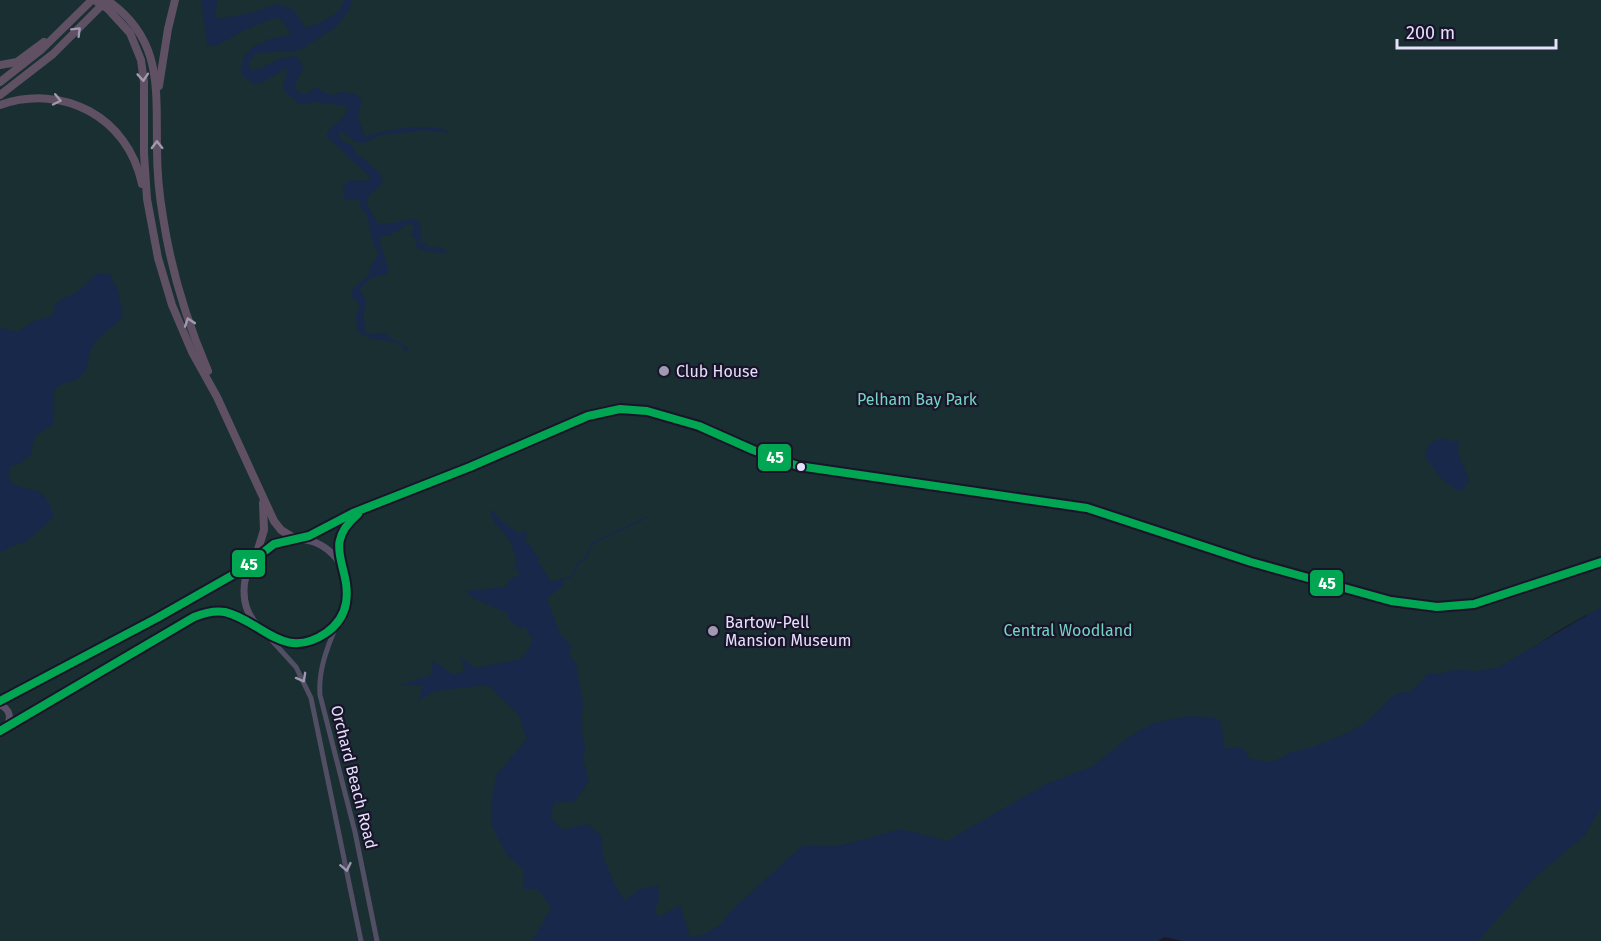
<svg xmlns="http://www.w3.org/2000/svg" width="1601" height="941" viewBox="0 0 1601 941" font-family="'Fira Sans',sans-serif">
<rect width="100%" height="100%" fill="#1c1925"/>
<g fill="#192f31">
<polygon points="0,0 1601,0 1601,612 1586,615 1558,631 1366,758 762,941 0,941"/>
<polygon points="1601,710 1601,941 1268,941"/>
</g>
<g fill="#18284b">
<path d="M201,0H217L215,16L219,19L250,13L278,4L293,9L306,28C321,22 340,17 344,0H351L350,9L336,27L303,48L296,51L258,53C252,56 248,62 249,68C263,75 280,50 299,58L303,69L294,87L301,94H307L316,87L328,94L334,95L341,92L354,94L362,99L358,118L365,137C387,129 428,122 450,132L448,133L426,130L381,135L363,143L356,142L342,132H340L338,135L345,143L351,144L356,153L378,171L382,177L381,185L370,194L366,203L378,224L394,223L410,219L420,221L421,242L432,248L441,247L449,253L430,252L416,247L417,240L411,236L414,227L411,224C400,226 393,237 384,236L379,239C382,250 386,260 389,270L387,274L371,278L360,289L366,301L363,318L366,324L364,328L367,334L385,333C391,342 404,341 409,350L406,352C398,340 388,340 375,340C370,339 362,334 357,331L356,317L360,305L351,296L353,288L369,276L371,265L379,254L373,244L367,215L360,207L361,200H347L343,196L345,193L343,192V186L350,180L364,181L370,179V177L326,136C332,121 344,125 348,106L317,102L300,104L287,94L283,87L288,68L258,84H253L242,75C237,48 267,38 289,35L291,32L279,18H275L246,29L216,46L207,45Z"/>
<path d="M97,273H109L119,292L122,319C110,329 94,338 90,353C87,362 91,365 82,375C73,384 65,380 54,390L53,425C39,432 31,437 32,454L22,462L10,467C4,490 26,486 39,492C48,496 51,508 54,517L25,543L22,542L0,552V328L18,332L32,322L53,315L55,304L78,291Z"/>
<path d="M1440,438L1456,442L1457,440L1459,441L1458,452L1469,481L1463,489L1459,491C1443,484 1435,470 1425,457L1428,445Z"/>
<path d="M493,510L501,521L520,534L527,531L525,542L531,546L534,553L540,556L538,561L550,580L555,582L561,578L564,584L547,599L560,634L572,646L569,654L576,665L583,702L581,729L585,748L583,760L589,780L575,801L554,803L551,818L563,830L587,824C610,838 598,843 605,861C610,874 616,888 624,900L640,889L658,885L659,901L654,910L659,917L680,905L690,937L704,934L720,925L732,910L802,846L843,845L901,829L947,841L1046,784L1093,766L1129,737L1151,724L1187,716L1216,718L1221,722L1225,749L1242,747L1250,759L1272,762L1292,752L1316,746L1352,731L1369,720L1395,694L1412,691L1428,673L1438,674L1459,669L1475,671L1497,668L1601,607V809L1584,836L1533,879L1478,941H1183L1164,937L1158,941H532L551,908L538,889H523L524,870L506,854L491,824L492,797L497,774L527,739L518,714L488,685L435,691L418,701L423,686H398L431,675L433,661L454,675L465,671L460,656L475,668L521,659L532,643V638L525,627L520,628L510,621L507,613L473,598L466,591L505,587L511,578L520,575L513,564L517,563C514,553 512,541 505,534C497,524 496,526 490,513Z"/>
</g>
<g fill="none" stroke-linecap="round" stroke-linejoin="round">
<polyline stroke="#18284b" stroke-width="1.5" points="562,580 573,575 578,563 586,558 593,543 648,517"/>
<g stroke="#524f64" stroke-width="5">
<path d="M338,621C328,646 318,669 320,695L355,832L377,941"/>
<polyline points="265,633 296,667 311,698 361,941"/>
</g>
<g stroke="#565469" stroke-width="6">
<polyline points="297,540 309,536 353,513 470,467 588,416 609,410 647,411 676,418 699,426 753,450 798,466 1087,508 1251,562 1391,601 1437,607 1474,604 1601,562"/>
<path d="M345,574C337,544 336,533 361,512"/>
</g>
<g stroke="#5a5068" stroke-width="7">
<circle cx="296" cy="591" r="52"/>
<polyline points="0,701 157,618 250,564"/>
<path d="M0,705C10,709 12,718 6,727"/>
<path d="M0,731L198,615C219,607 236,614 254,625"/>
</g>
<g stroke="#605063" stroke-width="8">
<path d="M107,0C163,39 156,88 157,148C157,171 159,194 163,217C171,270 187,322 208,371"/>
<polyline points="108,9 130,33 141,60 144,82 144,154 147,199 158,258 172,305 192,352 217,397 274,521 281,530 297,540"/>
<polyline points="0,65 17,62 44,42"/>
<polyline points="0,82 42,49 92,0"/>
<polyline points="159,86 168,29 175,0"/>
<polyline points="0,95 53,54 105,2"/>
<path d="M0,105C63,83 128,117 142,184"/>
<polyline points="255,559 264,530 263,503"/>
</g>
<polyline stroke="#605063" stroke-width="8" points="94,0 108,9"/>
<defs>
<g id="bus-1">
<polyline points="0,701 157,618 238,572 274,544 309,536 353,513 470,467 588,416 620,409 647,411 699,426 753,450 798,466 1087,508 1251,562 1391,601 1437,607 1474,604 1601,562"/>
<path d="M0,731L194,617C204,613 214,610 225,612C262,621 283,662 326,633C336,626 344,615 346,603C352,566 320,546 358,514"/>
</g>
</defs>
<use href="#bus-1" stroke="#19142a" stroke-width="12"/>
<use href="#bus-1" stroke="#00a651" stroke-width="8"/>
</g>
<defs><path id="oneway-chevron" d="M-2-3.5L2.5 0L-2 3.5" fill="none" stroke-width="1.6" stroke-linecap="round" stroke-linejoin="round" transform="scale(1.5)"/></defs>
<g stroke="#a298b0">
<use href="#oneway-chevron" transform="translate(77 31) rotate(-45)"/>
<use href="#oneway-chevron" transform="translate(143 77) rotate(86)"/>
<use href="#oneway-chevron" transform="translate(57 100) rotate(12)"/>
<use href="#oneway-chevron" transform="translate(157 145) rotate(-91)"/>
<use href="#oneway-chevron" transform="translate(189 322) rotate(-109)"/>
</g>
<g stroke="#9c98b0">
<use href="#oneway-chevron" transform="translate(302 678) rotate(61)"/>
<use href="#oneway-chevron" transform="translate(346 867) rotate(78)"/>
</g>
<g fill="#9f9ab1" stroke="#19142a" stroke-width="2">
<circle cx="664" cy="371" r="6"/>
<circle cx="713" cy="631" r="6"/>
</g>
<circle fill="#e5e0fc" stroke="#19142a" stroke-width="2" cx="801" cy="467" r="5"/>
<g text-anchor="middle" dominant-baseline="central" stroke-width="4.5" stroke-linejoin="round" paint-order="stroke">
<g font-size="16" fill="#e5e0fc" stroke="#19142a" text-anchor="start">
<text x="676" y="371">Club House</text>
<text x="725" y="622">Bartow-Pell<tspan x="725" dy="18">Mansion Museum</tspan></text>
</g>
<g font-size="16" fill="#73d5c3" stroke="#19142a">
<text x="917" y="399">Pelham Bay Park</text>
<text x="1068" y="630">Central Woodland</text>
</g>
<g font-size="16" fill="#e5e0fc" stroke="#19142a">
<text transform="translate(354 777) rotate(76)">Orchard Beach Road</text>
</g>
</g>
<g stroke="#19142a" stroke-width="2">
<rect x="757" y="443" width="35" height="29" rx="6" fill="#00a651"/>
<rect x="231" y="549" width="35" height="29" rx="6" fill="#00a651"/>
<rect x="1309" y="569" width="35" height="28" rx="6" fill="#00a651"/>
</g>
<g font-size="16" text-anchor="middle" font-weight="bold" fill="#fff">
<text x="775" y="463">45</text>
<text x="249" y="570">45</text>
<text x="1327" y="589">45</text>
</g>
<path d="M1397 39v9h159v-9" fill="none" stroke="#e5e0fc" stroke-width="3"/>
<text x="1406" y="39" font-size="18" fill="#e5e0fc" stroke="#19142a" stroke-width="4.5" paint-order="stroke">200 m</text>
</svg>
